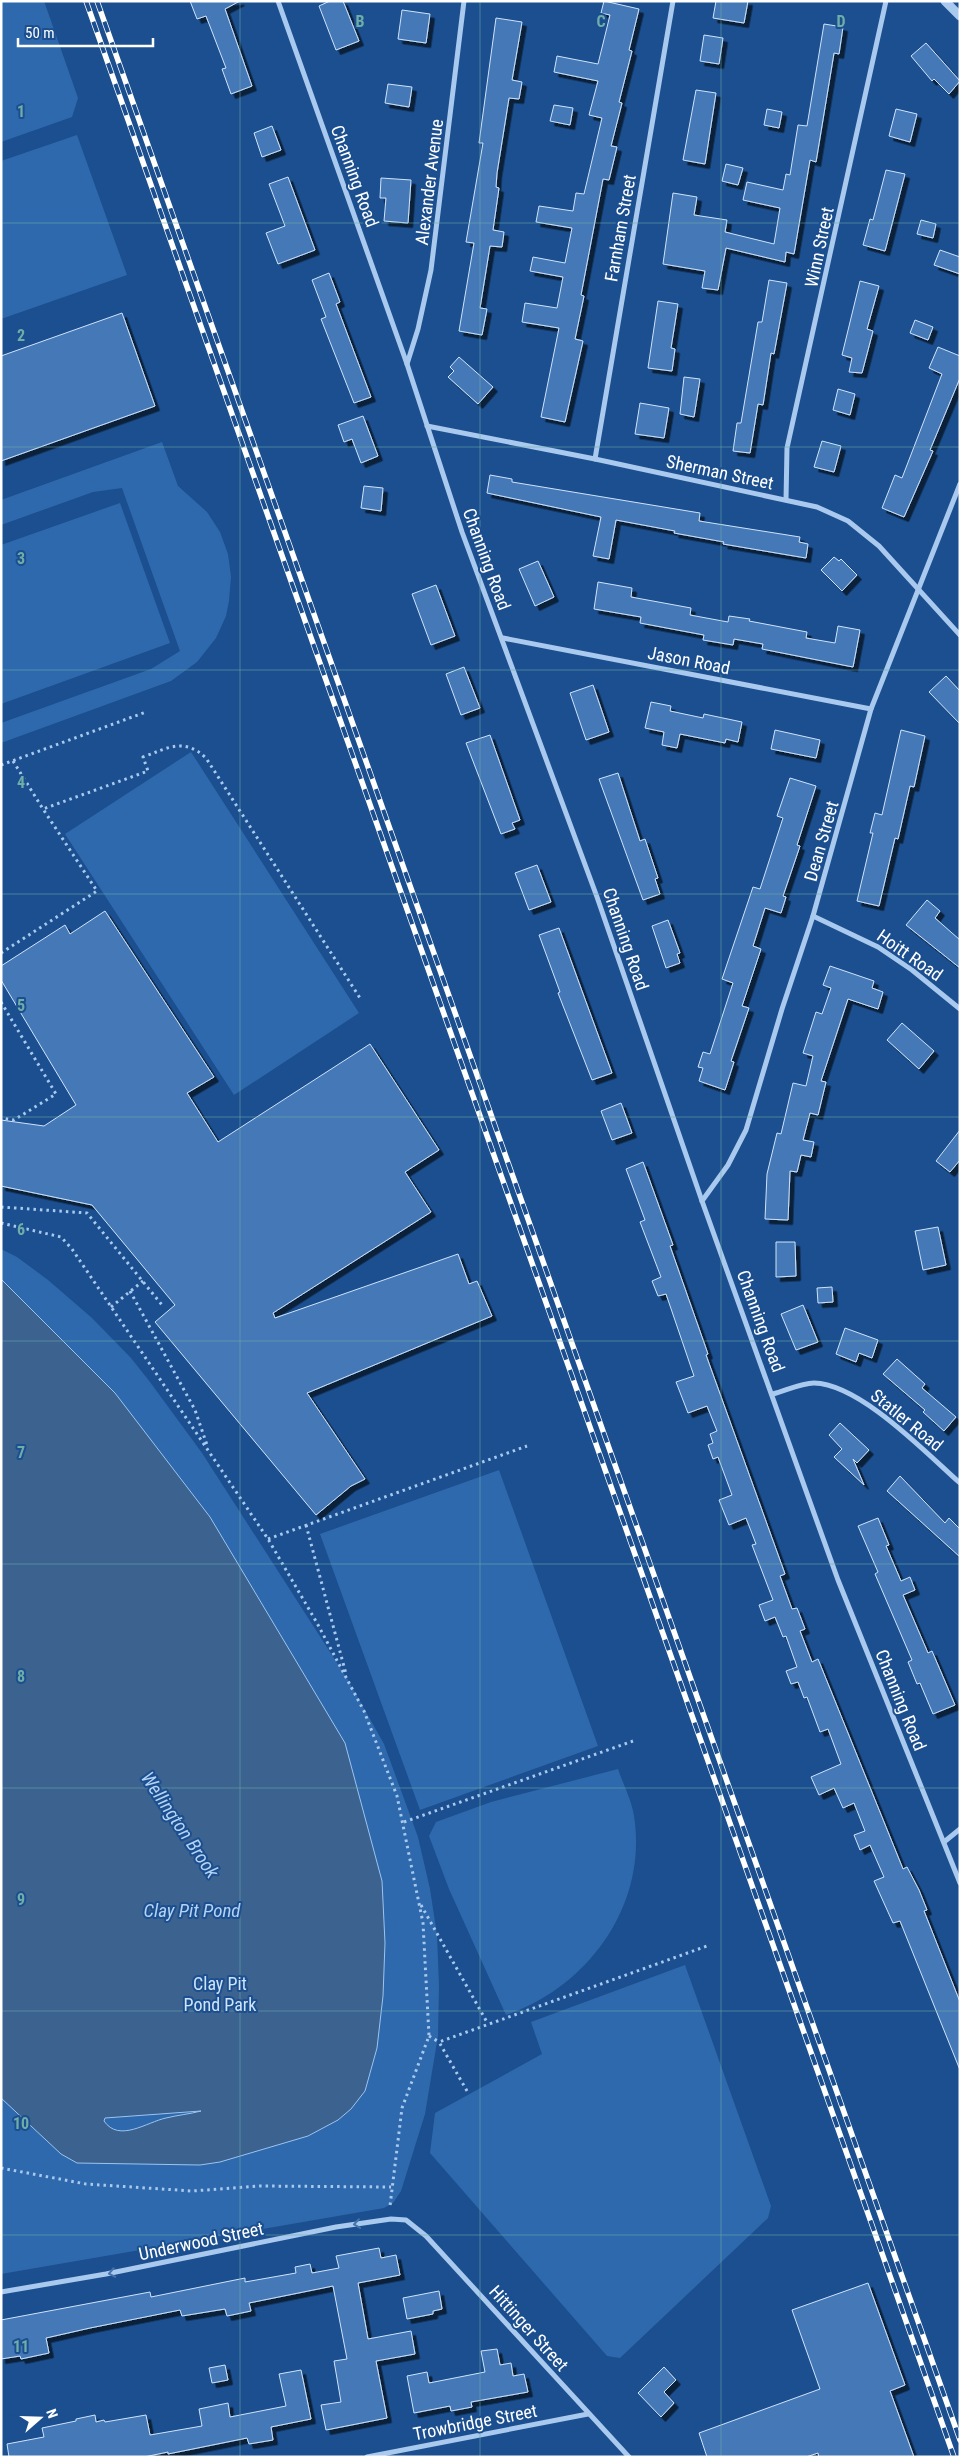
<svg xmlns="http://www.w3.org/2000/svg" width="961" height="2458" viewBox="0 0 961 2458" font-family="'Roboto Condensed',sans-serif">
<defs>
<filter id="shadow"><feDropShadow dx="4.5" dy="4.5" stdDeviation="0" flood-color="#0009"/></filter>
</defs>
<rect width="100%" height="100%" fill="#1b4f8f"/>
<g fill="#2e69ad">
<polygon points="1,1 44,1 78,98 72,117 1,142"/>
<polygon points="77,135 127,275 1,319 1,161"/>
<polygon points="162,442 178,486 207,512 220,532 228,554 231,577 229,601 226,616 216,638 197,662 171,681 1,743 1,723 151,669 180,651 122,488 93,492 1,525 1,500"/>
<polygon points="120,503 170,643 1,704 1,545"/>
<polygon points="191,752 359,1013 234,1095 65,834"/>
<polygon points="1,1249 17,1257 48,1280 92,1318 131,1358 150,1382 202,1453 348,1680 384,1744 418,1837 430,1889 437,1935 439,1986 438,2036 425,2114 401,2191 393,2203 384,2208 1,2274"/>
<polygon points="499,1470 598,1746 420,1810 320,1534"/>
<path d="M618,1769C623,1784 632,1801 634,1816C648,1905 588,1987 506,2015L449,1889L429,1836L436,1822L491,1802Z"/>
<polygon points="685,1965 771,2206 768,2218 620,2358 607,2356 430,2153 435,2113 542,2054 531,2022"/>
</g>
<path fill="#3c6290" stroke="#9cc4f0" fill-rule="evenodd" d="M1,1279L115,1393L210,1517L345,1743L382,1881L385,1943L383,1996L377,2048L365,2091L351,2109L338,2120L308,2136L220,2162L200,2165L77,2163L61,2154L1,2098ZM201,2111C190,2114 178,2115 166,2118C147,2122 119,2143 104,2121L105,2118Z"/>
<g fill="#4478b7" stroke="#cfe3fa" filter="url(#shadow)">
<polygon points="190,1 240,1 225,9 252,86 231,94 222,69 226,68 206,16 197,19"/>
<polygon points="330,1 343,1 359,41 336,50 319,6"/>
<polygon points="604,1 639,9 629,50 632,51 619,102 622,103 611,146 617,147 609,180 603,179 581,295 584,296 575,339 583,341 565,422 541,417 559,328 522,322 525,303 557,308 563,277 530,271 533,257 565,263 572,228 536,222 539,206 573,211 576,193 584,194 602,118 589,115 598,81 554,72 557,56 598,64 610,15 601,13"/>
<polygon points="716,1 748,1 744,23 713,18"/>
<polygon points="402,10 430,14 426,43 398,39"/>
<polygon points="496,18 522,22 512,80 522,82 519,99 509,98 497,173 496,187 499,188 493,230 504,232 502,247 490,246 480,308 487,309 482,335 459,331 474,243 466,242 483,143 479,143"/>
<polygon points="824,24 843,27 839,54 834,53 816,162 810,160 794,254 786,252 785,262 726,248 718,290 702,288 705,271 663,264 673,193 697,197 694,215 727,220 725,232 774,244 780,208 743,200 747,182 783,190 786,174 790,175 798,125 807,126"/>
<polygon points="704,35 723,38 719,64 700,61"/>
<polygon points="926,43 960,81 949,94 934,79 932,81 911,56"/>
<polygon points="388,84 412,87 409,107 385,103"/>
<polygon points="696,90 716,93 705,164 683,160"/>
<polygon points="554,105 573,108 570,125 550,121"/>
<polygon points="767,109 782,112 779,128 764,125"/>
<polygon points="896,109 917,114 910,142 889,136"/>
<polygon points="272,126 281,150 262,157 254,133"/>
<polygon points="726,164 743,168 738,185 722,181"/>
<polygon points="886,170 905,174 885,251 863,245 870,219 873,220"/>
<polygon points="288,177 315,250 278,264 266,233 285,226 269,184"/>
<polygon points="381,178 411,180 408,223 384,221 386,198 380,198"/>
<polygon points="921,220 936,224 933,238 917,234"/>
<polygon points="940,250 960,257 960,274 934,265"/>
<polygon points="329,273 340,302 336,304 371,397 354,403 321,319 326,317 312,280"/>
<polygon points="769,280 787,283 774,354 771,353 763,405 758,404 750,453 733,451 737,423 741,423 758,322 762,322"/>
<polygon points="860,281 879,286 867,329 873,331 862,373 849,372 852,358 842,355"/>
<polygon points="658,301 678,304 671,348 675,349 672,371 648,368"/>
<polygon points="122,313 155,406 1,461 1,356"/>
<polygon points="915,320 933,327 928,340 910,333"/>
<polygon points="938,347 960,356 960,378 930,450 933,451 904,517 882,508 895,475 902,478 942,374 929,368"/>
<polygon points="459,357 493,387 478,404 448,377 454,371 450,367"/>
<polygon points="684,377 700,379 694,417 680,414"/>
<polygon points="838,389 855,394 850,415 833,410"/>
<polygon points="640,403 669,408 664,438 635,434"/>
<polygon points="363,416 378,456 361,463 352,439 344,442 338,425"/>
<polygon points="822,441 841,446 834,472 814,467"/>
<polygon points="490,475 512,479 512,482 700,513 699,521 800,537 799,542 808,544 806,558 723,544 724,542 674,533 675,531 616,520 609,559 593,556 601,517 487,493"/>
<polygon points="364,486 383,488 381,511 361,508"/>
<polygon points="834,557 839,561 841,559 857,575 842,591 821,570"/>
<polygon points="538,561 554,597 535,606 519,569"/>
<polygon points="598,582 632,588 631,597 691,608 690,615 728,622 729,616 750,619 749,621 807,632 806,638 835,643 838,626 860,630 853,667 762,649 763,644 734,639 733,645 703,640 704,635 640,623 641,617 594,609"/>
<polygon points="436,585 455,636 431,645 412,594"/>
<polygon points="464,667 480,708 461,715 446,674"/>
<polygon points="946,676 960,691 960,724 929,692"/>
<polygon points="593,685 609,732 586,740 570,693"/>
<polygon points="651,702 671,706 670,711 703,718 704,714 742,722 738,742 726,739 725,743 680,734 677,748 662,745 664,732 645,728"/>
<polygon points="775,730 820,740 816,758 771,749"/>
<polygon points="901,730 925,736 914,787 910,786 898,839 895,838 879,906 857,901 873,833 870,833 875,813 882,815"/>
<polygon points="490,735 520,820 512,823 515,829 501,834 466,743"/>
<polygon points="618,773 640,841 645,839 658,878 655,879 660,894 643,900 599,779"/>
<polygon points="790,778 816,786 797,845 800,846 783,896 786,897 781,913 765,908 753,946 761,949 742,1006 749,1008 731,1061 734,1062 725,1090 699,1081 703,1068 698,1067 703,1052 710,1054 733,983 722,979 753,887 760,889 783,818 777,816"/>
<polygon points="537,865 551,902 529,910 515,873"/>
<polygon points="927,900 940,911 935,918 960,940 960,968 906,925"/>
<polygon points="105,911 214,1077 187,1093 218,1142 370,1044 439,1150 405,1172 431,1212 273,1313 275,1318 458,1254 469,1284 477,1281 492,1316 307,1393 365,1479 351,1486 316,1515 155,1322 175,1305 92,1205 1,1186 1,1120 44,1126 76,1105 1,980 1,966 65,925 70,934"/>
<polygon points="668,920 680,953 677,954 680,963 666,968 652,926"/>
<polygon points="559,928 612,1073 592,1080 558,993 560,992 539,935"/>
<polygon points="830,966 874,981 872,988 883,992 878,1009 848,999 821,1081 826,1082 818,1115 810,1113 803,1140 814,1142 811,1157 801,1155 797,1172 790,1171 788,1220 765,1219 767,1174 777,1133 781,1134 793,1083 806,1086 813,1056 803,1053 816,1012 822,1014 831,988 823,985"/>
<polygon points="902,1023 934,1051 919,1069 887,1040"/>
<polygon points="621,1103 632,1133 612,1140 601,1111"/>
<polygon points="960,1130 960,1160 950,1172 936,1161"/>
<polygon points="643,1162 673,1245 670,1246 708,1354 706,1355 785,1574 780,1576 792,1609 797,1608 805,1629 800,1631 812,1662 818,1659 903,1869 907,1867 919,1890 927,1910 924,1911 960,2002 960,2070 900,1921 893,1923 874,1881 884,1877 870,1845 860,1850 854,1835 865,1831 854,1803 843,1808 834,1788 819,1795 811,1777 841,1764 828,1729 820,1732 807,1697 804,1698 798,1682 791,1684 786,1671 797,1667 786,1636 783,1637 775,1617 765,1621 759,1605 773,1600 752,1545 756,1544 746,1518 729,1525 719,1500 732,1495 718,1457 713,1459 708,1445 713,1443 710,1434 717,1431 707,1406 688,1413 676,1382 694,1376 666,1294 658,1296 652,1281 661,1277 640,1222 645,1220 626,1169"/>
<polygon points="938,1227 946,1265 923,1270 915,1231"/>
<polygon points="776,1242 795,1242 796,1276 776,1277"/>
<polygon points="832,1287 833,1302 818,1303 817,1288"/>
<polygon points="803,1305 818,1342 796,1350 781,1314"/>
<polygon points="845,1328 878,1340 872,1358 859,1353 856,1362 836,1354"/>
<polygon points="897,1359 925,1384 922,1388 956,1417 944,1431 923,1412 925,1410 883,1374"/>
<polygon points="840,1423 869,1450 857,1463 853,1459 864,1485 834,1457 842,1449 829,1435"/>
<polygon points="900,1476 945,1523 949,1518 960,1529 960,1557 887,1491"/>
<polygon points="878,1518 889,1545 886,1546 901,1581 910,1577 915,1590 903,1595 928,1653 932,1651 955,1705 933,1714 920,1683 917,1684 908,1662 912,1660 875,1574 878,1572 858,1526"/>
<polygon points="379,2248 381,2258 396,2255 400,2275 358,2283 368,2339 411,2331 415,2354 376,2361 387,2418 326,2430 321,2405 341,2402 334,2361 347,2359 333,2286 249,2303 251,2311 227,2316 225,2309 182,2316 180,2310 90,2328 46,2338 49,2353 21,2359 20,2356 1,2359 1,2320 150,2292 151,2297 245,2278 245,2282 296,2273 295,2267 310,2264 312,2273 339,2268 336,2256"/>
<polygon points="868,2283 905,2385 890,2391 914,2457 819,2457 818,2453 806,2457 707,2457 699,2433 820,2389 792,2310"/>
<polygon points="439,2291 442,2309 433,2311 433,2314 407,2319 403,2298"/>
<polygon points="497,2349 500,2365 511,2363 513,2376 524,2374 528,2392 471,2402 472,2407 451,2411 450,2406 414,2413 407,2376 427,2372 429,2383 485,2372 481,2351"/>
<polygon points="225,2365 228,2380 212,2383 209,2368"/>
<polygon points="664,2367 676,2380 664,2392 674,2403 661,2417 638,2393"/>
<polygon points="301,2370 311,2419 271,2427 273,2440 249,2444 247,2438 168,2454 168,2452 144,2457 9,2457 7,2444 44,2437 42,2428 76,2421 76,2419 95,2415 96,2422 104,2420 105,2422 146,2415 150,2435 202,2426 199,2409 228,2403 230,2417 286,2406 279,2374"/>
</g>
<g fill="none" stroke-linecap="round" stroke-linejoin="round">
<g stroke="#a9c9ee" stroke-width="3" stroke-dasharray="2.5 4" stroke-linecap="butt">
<polyline points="13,761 43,809"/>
<polyline points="1,765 146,712"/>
<path d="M1,953L97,891L43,809L148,771L143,757C168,748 184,737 206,758L360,998"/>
<polyline points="1,1002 56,1094 14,1120 1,1118"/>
<polyline points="1,1207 87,1213 162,1305"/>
<polyline points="1,1223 61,1237 72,1249 268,1539 317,1623 364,1711 397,1796 423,1923 429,2036 402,2108 390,2206 388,2206"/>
<polyline points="130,1291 195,1410 207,1445"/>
<polyline points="111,1307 143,1281"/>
<polyline points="306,1525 346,1674"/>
<polyline points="268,1539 527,1446"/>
<polyline points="404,1822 633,1741"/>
<polyline points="421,1905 488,2024"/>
<polyline points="429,2036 439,2042"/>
<polyline points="467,2091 439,2042 707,1946"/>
<polyline points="1,2168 86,2184 192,2191 260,2186 391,2187"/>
</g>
<g stroke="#a9c9ee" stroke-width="5">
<polyline points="278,1 407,364 462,532 597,897 702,1201 838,1580 960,1883"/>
<polyline points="407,364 418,329 431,270 464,1"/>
<polyline points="427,426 595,459 817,507 848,521 879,546 960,635"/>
<polyline points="595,459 673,1"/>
<polyline points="786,500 787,448 886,1"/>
<polyline points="503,638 871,709"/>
<polyline points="813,916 878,947 912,970 960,1009"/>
<polyline points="702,1201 728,1165 746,1130 782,1009 813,916 871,709 960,484"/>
<path d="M773,1394C785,1391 801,1383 814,1383C860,1384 925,1452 960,1483"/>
<polyline points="944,1842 960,1829"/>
<polyline points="1,2292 106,2274 336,2227 391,2219 406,2220 426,2236 629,2457"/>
<polyline points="367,2457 588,2414"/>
</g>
<polyline stroke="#a9c9ee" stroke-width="9" points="945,1 960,16"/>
<defs>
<g id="rail">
<polyline points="86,1 954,2457"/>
<polyline points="97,1 960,2440"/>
</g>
</defs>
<use href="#rail" stroke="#fff" stroke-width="5.5"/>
<use href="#rail" stroke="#1b4f8f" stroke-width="4" stroke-dasharray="11" stroke-linecap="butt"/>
</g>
<defs><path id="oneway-chevron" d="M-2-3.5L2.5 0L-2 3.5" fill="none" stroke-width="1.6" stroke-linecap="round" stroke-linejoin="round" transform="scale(1.25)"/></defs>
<g stroke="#4674ac">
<use href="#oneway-chevron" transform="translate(357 2224) rotate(172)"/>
<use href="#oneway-chevron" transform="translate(112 2273) rotate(169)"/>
</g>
<path fill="none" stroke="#6fada8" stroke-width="1" stroke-opacity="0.55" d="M240,1V2457M480,1V2457M721,1V2457M1,223H960M1,447H960M1,670H960M1,894H960M1,1117H960M1,1341H960M1,1564H960M1,1788H960M1,2011H960M1,2235H960"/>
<g text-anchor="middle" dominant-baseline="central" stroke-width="4" stroke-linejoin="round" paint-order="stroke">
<g font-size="18" fill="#fff" stroke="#1b4f8f">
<text transform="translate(355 176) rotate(70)">Channing Road</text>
<text transform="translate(429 182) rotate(-83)">Alexander Avenue</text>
<text transform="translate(620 228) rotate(-80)">Farnham Street</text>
<text transform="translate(819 247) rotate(-78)">Winn Street</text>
<text transform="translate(720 472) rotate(12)">Sherman Street</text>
<text transform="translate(487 559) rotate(70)">Channing Road</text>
<text transform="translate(689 660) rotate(11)">Jason Road</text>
<text transform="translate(821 841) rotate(-74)">Dean Street</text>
<text transform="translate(626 939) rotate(71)">Channing Road</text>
<text transform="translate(910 955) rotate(35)">Hoitt Road</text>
<text transform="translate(761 1321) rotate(70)">Channing Road</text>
<text transform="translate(907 1420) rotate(39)">Statler Road</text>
<text transform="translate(901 1700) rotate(68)">Channing Road</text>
<text transform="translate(201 2241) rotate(-12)">Underwood Street</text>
<text transform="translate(529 2328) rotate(48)">Hittinger Street</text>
<text transform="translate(475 2422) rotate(-11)">Trowbridge Street</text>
</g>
<g font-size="18" fill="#cfe3fa" stroke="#1b4f8f">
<text x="220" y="1983">Clay Pit<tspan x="220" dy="21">Pond Park</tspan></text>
</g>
<g font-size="19" font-style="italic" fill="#b5d3f5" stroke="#1b4f8f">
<text transform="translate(180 1825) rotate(56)">Wellington Brook</text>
<text x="192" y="1910">Clay Pit Pond</text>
</g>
</g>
<g font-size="16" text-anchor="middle" font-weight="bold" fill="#6fada8" stroke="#1b4f8f" stroke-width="4" stroke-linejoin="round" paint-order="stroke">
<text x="360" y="27">B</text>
<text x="601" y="27">C</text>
<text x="841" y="27">D</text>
<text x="21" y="117">1</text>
<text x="21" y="341">2</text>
<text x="21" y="564">3</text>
<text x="21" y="788">4</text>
<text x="21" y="1011">5</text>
<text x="21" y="1235">6</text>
<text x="21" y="1458">7</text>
<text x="21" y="1682">8</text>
<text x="21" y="1905">9</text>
<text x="21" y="2129">10</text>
<text x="21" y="2352">11</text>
</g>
<rect width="961" height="2458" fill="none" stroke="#ffffff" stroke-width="5"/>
<g transform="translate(40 2418) rotate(70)" stroke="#1b4f8f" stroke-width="4" paint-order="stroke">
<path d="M0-4L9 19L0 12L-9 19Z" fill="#ffffff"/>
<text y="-8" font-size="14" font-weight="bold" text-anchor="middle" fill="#ffffff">N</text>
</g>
<path d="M18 38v8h135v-8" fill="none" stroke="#ffffff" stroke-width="2.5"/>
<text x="25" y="38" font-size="15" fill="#ffffff" stroke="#1b4f8f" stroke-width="4" paint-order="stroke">50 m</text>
</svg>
